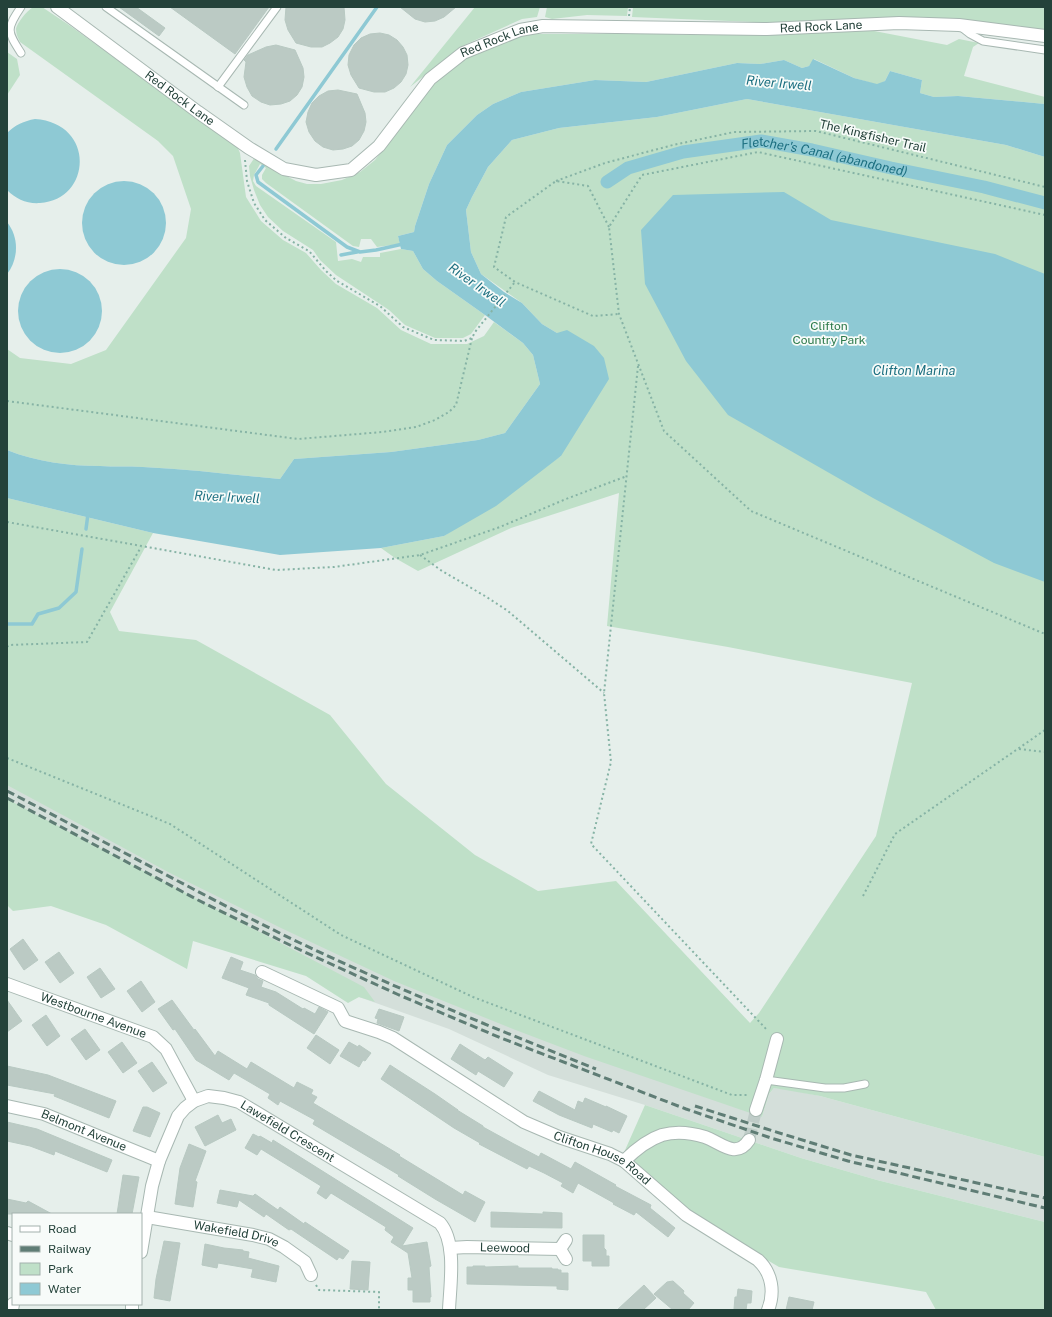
<svg xmlns="http://www.w3.org/2000/svg" width="1052" height="1317" viewBox="0 0 1052 1317" font-family="'Public Sans',sans-serif">
<rect width="100%" height="100%" fill="#e6efeb"/>
<polygon fill="#d4dfda" points="7,764 762,1117 769,1094 774,1088 786,1089 820,1096 1045,1157 1045,1222 877,1180 801,1158 645,1105 548,1075 449,1029 359,997 7,819"/>
<g fill="#bfe0c8">
<path d="M34,7H42L69,25L237,146L240,153L246,197L261,221L283,240L306,253L321,270L336,284L377,308L401,330L431,344H467L484,336L494,322L523,343L533,355L540,384L505,433L478,440L391,452L294,459L280,479C234,475 189,469 143,467C128,466 114,467 100,466C69,466 37,462 7,450V349L20,358L71,364L106,350L186,238L191,209L173,156L158,141L20,42C18,38 16,34 16,29C17,23 28,9 34,7Z"/>
<polygon points="475,7 540,7 537,17 522,19 460,47 410,87"/>
<polygon points="547,7 628,7 627,16 587,15 552,19 545,17"/>
<polygon points="633,7 1045,7 1045,31 996,24 896,18 814,22 754,22 632,17"/>
<polygon points="869,30 947,45 959,39 979,43 973,47 964,76 1045,97 1045,104 958,96 934,97 920,93 922,80 890,71 885,81 878,85 854,78 814,59 809,66 802,68 784,60 760,64 737,63 646,82 595,80 521,92 493,104 477,115 447,145 429,184 415,226 414,232 398,236 400,244 377,247 371,239 361,239 359,247 353,246 266,183 262,179 262,175 266,168 260,164 254,175 253,181 256,186 336,242 338,261 352,259 361,262 363,257 380,257 380,253 401,249 413,251 423,269 437,281 485,315 471,334 463,338 435,338 405,325 389,310 336,275 320,260 313,250 283,231 268,217 260,205 254,190 250,176 249,166 255,157 269,167 296,181 307,184 321,184 342,180 360,172 375,160 431,87 458,63 483,49 514,38 533,34 597,34 639,32 685,35 790,34"/>
<polygon points="7,52 17,59 20,75 7,95"/>
<polygon points="747,99 1006,145 1045,157 1045,1157 820,1096 774,1088 769,1094 762,1117 584,1056 513,1029 394,981 281,928 170,873 7,785 7,498 153,533 110,612 119,631 196,640 330,715 386,784 475,855 538,891 616,881 750,1023 759,1013 876,836 912,683 728,647 607,626 619,493 511,528 418,571 395,558 381,548 444,536 561,456 557,333 542,324 522,303 481,274 471,252 466,210 472,197 488,167 512,140 559,128 657,117"/>
<polygon points="7,799 364,987 375,1002 359,997 348,1003 306,976 193,941 187,969 106,925 51,906 13,911 7,905"/>
<polygon points="645,1105 801,1158 877,1180 1045,1222 1045,1310 936,1310 926,1292 779,1267 683,1210 622,1157"/>
</g>
<g fill="#8ec9d4">
<path d="M813,59L854,78L877,84L885,81L890,71L922,80L920,93L934,97L958,96L1045,104V157L1006,145L747,99L657,117L559,128L512,140L488,167L472,197L466,210L471,252L481,274L504,292L522,303L542,324L557,333L567,330L594,346L604,358L609,379L561,456L496,506L444,536L381,548L280,555L153,533L7,498V450C37,462 69,466 100,466C114,467 128,466 143,467C189,469 234,475 280,479L294,459L391,452L478,440L505,433L540,384L533,355L523,343L485,315L437,281L423,269L413,251L401,249L398,236L414,232L415,226L429,184L447,145L477,115L493,104L521,92L595,80L646,82L737,63L760,64L784,60L802,68L809,66Z"/>
<path d="M35,119C96,123 92,200 40,203C27,204 16,199 7,190V133C15,125 24,121 35,119Z"/>
<circle cx="124" cy="223" r="42"/>
<polygon points="784,192 831,220 995,254 1045,274 1045,582 994,563 873,498 728,415 686,361 645,284 641,230 673,195"/>
<path d="M7,222C19,237 19,259 7,274Z"/>
<circle cx="60" cy="311" r="42"/>
</g>
<g fill="none" stroke-linecap="round" stroke-linejoin="round">
<g stroke="#8ec9d4" stroke-width="3.5">
<polyline points="276,149 377,7"/>
<polyline points="263,166 256,175 258,182 347,247 360,252 376,250 403,244"/>
<polyline points="341,255 357,252"/>
<polyline points="86,529 88,514"/>
<polyline points="7,624 32,624 38,614 59,608 76,592 82,549"/>
</g>
<path stroke="#8ec9d4" stroke-width="13" id="s1" d="M607,182L628,168L683,152L761,141L812,150L891,168L984,187L1045,203"/>
</g>
<g fill="#bbcac4" stroke="#b8c9c2">
<polygon points="119,7 136,7 165,28 159,36"/>
<polygon points="170,7 269,7 235,54"/>
<polygon points="286,7 344,7 345,20 343,29 338,37 330,43 322,47 311,47 296,43 288,30 285,20"/>
<polygon points="400,7 456,7 444,17 435,21 425,22 415,19"/>
<polygon points="380,33 389,35 397,40 403,47 407,55 408,65 406,74 401,82 394,88 385,92 374,92 359,88 351,75 348,65 349,55 354,45 361,38 370,34"/>
<polygon points="276,45 295,50 303,68 304,77 302,87 297,95 290,101 281,104 270,105 261,102 252,96 247,87 244,77 246,62 244,60 248,55 266,47"/>
<polygon points="338,90 357,94 365,113 366,122 364,131 359,140 352,146 343,149 333,150 323,147 315,141 309,132 306,122 308,112 312,103 319,96 328,91"/>
<polygon points="23,939 38,960 24,970 10,949"/>
<polygon points="59,952 74,973 60,983 45,962"/>
<polygon points="231,957 243,962 240,970 255,975 258,979 263,981 261,987 276,992 303,1009 304,1008 315,1014 319,1007 328,1012 314,1034 269,1005 269,1003 246,995 249,988 222,978"/>
<polygon points="100,968 115,989 101,998 87,977"/>
<polygon points="141,981 155,1002 142,1012 127,991"/>
<polygon points="7,1000 22,1021 7,1032"/>
<polygon points="172,1000 194,1030 195,1029 215,1056 218,1051 247,1069 251,1062 294,1088 297,1082 313,1090 311,1094 317,1097 313,1103 400,1155 399,1156 463,1195 465,1191 485,1202 475,1222 435,1199 398,1176 399,1175 313,1124 315,1120 280,1101 278,1105 268,1098 270,1094 234,1073 229,1080 196,1060 175,1029 173,1030 158,1009"/>
<polygon points="379,1009 404,1017 399,1031 377,1023 378,1019 375,1018"/>
<polygon points="46,1015 60,1036 47,1046 32,1025"/>
<polygon points="85,1029 100,1050 86,1060 71,1039"/>
<polygon points="316,1035 339,1050 330,1064 307,1048"/>
<polygon points="122,1042 137,1063 123,1073 108,1052"/>
<polygon points="349,1042 358,1047 359,1045 371,1053 365,1061 363,1060 359,1067 340,1056"/>
<polygon points="460,1044 485,1060 488,1057 513,1073 504,1087 478,1071 476,1075 451,1059"/>
<polygon points="152,1062 167,1083 153,1092 138,1071"/>
<polygon points="390,1065 435,1094 458,1110 457,1110 483,1126 483,1127 514,1144 539,1157 541,1153 571,1169 575,1162 616,1185 615,1186 651,1205 650,1208 675,1228 668,1237 636,1212 634,1215 613,1204 614,1203 578,1183 573,1193 561,1186 563,1183 544,1173 529,1166 527,1169 479,1144 480,1143 454,1128 381,1079"/>
<polygon points="7,1066 48,1075 116,1101 109,1118 54,1096 55,1094 7,1085"/>
<polygon points="539,1091 575,1110 578,1101 583,1103 585,1098 606,1107 606,1106 627,1116 619,1133 613,1130 612,1132 593,1124 592,1128 559,1115 533,1101"/>
<polygon points="143,1107 147,1107 160,1113 150,1137 133,1131"/>
<polygon points="218,1115 222,1123 231,1119 236,1130 205,1146 195,1127"/>
<polygon points="7,1122 37,1129 112,1160 107,1172 55,1151 54,1155 30,1146 7,1141"/>
<polygon points="253,1134 259,1137 260,1136 272,1143 273,1140 413,1228 402,1246 427,1242 431,1266 429,1267 431,1297 430,1297 430,1302 413,1302 413,1290 408,1290 408,1278 412,1278 408,1253 391,1242 394,1237 385,1230 386,1227 331,1193 326,1199 317,1193 321,1186 261,1149 257,1155 245,1148"/>
<polygon points="189,1144 206,1151 195,1181 197,1182 193,1207 175,1204 180,1168"/>
<polygon points="123,1175 139,1177 132,1214 117,1214"/>
<polygon points="220,1190 253,1196 255,1194 278,1210 280,1207 304,1224 305,1222 349,1251 343,1259 339,1257 337,1260 291,1229 289,1230 266,1214 264,1217 239,1200 237,1207 217,1203"/>
<polygon points="7,1199 26,1203 28,1201 52,1214 7,1214"/>
<polygon points="491,1212 543,1214 543,1212 562,1213 562,1228 491,1227"/>
<polygon points="583,1235 604,1235 604,1248 606,1250 606,1256 609,1256 609,1266 592,1266 592,1261 583,1261"/>
<polygon points="164,1241 180,1243 170,1301 154,1298 156,1279"/>
<polygon points="205,1244 224,1248 243,1250 243,1251 249,1252 248,1258 279,1266 276,1282 251,1277 253,1269 218,1263 217,1268 202,1265"/>
<polygon points="352,1261 370,1262 368,1290 350,1289"/>
<polygon points="473,1266 485,1266 485,1267 518,1266 518,1268 552,1268 552,1269 558,1269 558,1270 561,1270 561,1273 568,1273 568,1290 557,1289 557,1286 467,1284 467,1267 473,1267"/>
<polygon points="673,1281 684,1291 683,1293 694,1303 688,1310 673,1310 654,1294 667,1282"/>
<polygon points="644,1285 656,1298 643,1310 617,1310"/>
<polygon points="738,1289 752,1291 751,1303 747,1303 746,1310 734,1309 735,1297 737,1297"/>
<polygon points="789,1297 814,1302 812,1310 786,1310"/>
</g>
<g fill="none" stroke-linecap="round" stroke-linejoin="round">
<polyline stroke="#bfccc8" stroke-width="12" stroke-dasharray="12 6" stroke-linecap="butt" points="749,1140 756,1110"/>
<defs>
<g id="service">
<path d="M21,7C6,29 7,31 21,53"/>
<polyline points="106,7 244,105"/>
<polyline points="961,27 970,34 983,41 1045,50"/>
<polyline points="218,87 277,7"/>
<polyline points="766,1080 825,1088 844,1088 865,1084"/>
</g>
<g id="minor">
<path id="s2" d="M57,7L198,112L249,148L284,169L316,175L351,170L379,146L430,79L463,53L520,30L543,26L767,29L899,23L959,25L1045,36"/>
<path id="s3" d="M262,972L338,1008L345,1021L379,1032L393,1038L524,1122L559,1137L610,1154L624,1161L686,1215L758,1260C772,1273 775,1292 768,1310"/>
<path id="s4" d="M7,984L153,1037L166,1049L194,1101"/>
<path id="s5" d="M7,1106L44,1114L159,1161"/>
<polyline points="756,1110 766,1080 777,1039"/>
<path d="M624,1161C635,1150 647,1140 662,1135C676,1131 692,1133 705,1137C720,1142 736,1160 749,1140"/>
<path id="s6" d="M147,1217L253,1235L269,1239L284,1247L305,1262L311,1275"/>
<polyline points="7,1233 13,1235"/>
<polyline points="566,1240 560,1249 566,1259"/>
<path id="s7" d="M450,1248L467,1247L560,1249"/>
<path id="s8" d="M141,1252L152,1186L159,1161L178,1116L185,1108L194,1101L208,1096L224,1098L239,1102L440,1223C457,1243 450,1285 449,1310"/>
<polyline points="12,1310 13,1304"/>
<polyline points="132,1310 132,1304"/>
</g>
</defs>
<use href="#service" stroke="#a8b8b2" stroke-width="9"/>
<use href="#minor" stroke="#a8b8b2" stroke-width="14"/>
<g stroke="#86b3a5" stroke-width="2" stroke-dasharray="2 3" stroke-linecap="butt">
<polyline points="629,16 630,7"/>
<polyline points="245,160 247,181 254,203 265,220 286,238 309,251 326,271 337,281 380,306 403,327 434,340 464,341 472,338 475,332 515,282"/>
<polyline points="556,181 605,163 673,145 734,132 816,131 1045,187"/>
<polyline points="1045,215 758,152 642,175 609,227 619,314 664,431 751,511 1045,634"/>
<polyline points="609,227 588,186 556,181 506,217 494,267 515,282 593,316 619,314"/>
<polyline points="638,366 604,693 611,762 591,844 768,1031"/>
<polyline points="7,401 298,439 382,432 416,427 435,420 449,412 456,405 472,338"/>
<polyline points="7,522 276,570 334,567 420,555 500,527 566,499 627,476"/>
<polyline points="420,555 442,571 485,596 508,611 604,693"/>
<polyline points="7,647 9,645 87,642 141,547"/>
<polyline points="1019,749 1045,752"/>
<polyline points="7,758 170,824 341,935 473,997 732,1095 748,1095"/>
<polyline points="863,896 895,834 1045,730"/>
<polyline points="316,1285 319,1290 379,1292 379,1310"/>
</g>
<use href="#service" stroke="#fff" stroke-width="7"/>
<use href="#minor" stroke="#fff" stroke-width="12"/>
<g stroke="#5f7d75" stroke-width="3" stroke-dasharray="8 4" stroke-linecap="butt">
<path d="M7,791C104,841 199,894 298,942C395,988 496,1029 596,1069"/>
<polyline points="7,798 198,900 296,948 399,995 501,1038 686,1109 771,1138 848,1161 1045,1208"/>
<polyline points="695,1106 773,1131 851,1155 1045,1198"/>
</g>
</g>
<g text-anchor="middle" dominant-baseline="central" stroke-width="3.5" stroke-linejoin="round" paint-order="stroke">
<g font-size="12" fill="#24423a" stroke="#f7fbf9">
<text stroke="none"><textPath href="#s2" startOffset="873">Red Rock Lane</textPath></text>
<text stroke="none"><textPath href="#s2" startOffset="549">Red Rock Lane</textPath></text>
<text stroke="none"><textPath href="#s2" startOffset="153">Red Rock Lane</textPath></text>
<text transform="translate(873 136) rotate(13)">The Kingfisher Trail</text>
<text stroke="none"><textPath href="#s4" startOffset="92">Westbourne Avenue</textPath></text>
<text stroke="none"><textPath href="#s5" startOffset="81">Belmont Avenue</textPath></text>
<text stroke="none"><textPath href="#s8" startOffset="267">Lawefield Crescent</textPath></text>
<text stroke="none"><textPath href="#s3" startOffset="392">Clifton House Road</textPath></text>
<text stroke="none"><textPath href="#s6" startOffset="91">Wakefield Drive</textPath></text>
<text stroke="none"><textPath href="#s7" startOffset="55">Leewood</textPath></text>
</g>
<g font-size="12" fill="#2d7a4b" stroke="#f7fbf9">
<text x="829" y="326">Clifton<tspan x="829" dy="14">Country Park</tspan></text>
</g>
<g font-size="13" font-style="italic" fill="#1c6f80" stroke="#f7fbf9">
<text transform="translate(779 83) rotate(5)">River Irwell</text>
<text stroke="none"><textPath href="#s1" startOffset="226">Fletcher's Canal (abandoned)</textPath></text>
<text transform="translate(477 285) rotate(35)">River Irwell</text>
<text x="914" y="370">Clifton Marina</text>
<text transform="translate(227 497) rotate(3)">River Irwell</text>
</g>
</g>
<rect width="1052" height="1317" fill="none" stroke="#24423a" stroke-width="16"/>
<rect x="12" y="1213" width="130" height="92" fill="#f7fbf9" stroke="#a3b1ad"/>
<rect x="20" y="1226" width="20" height="6" fill="#ffffff" stroke="#a3b1ad"/>
<text x="48" y="1233" font-size="12" fill="#24423a">Road</text>
<rect x="20" y="1246" width="20" height="6" fill="#5f7d75" stroke="#a3b1ad"/>
<text x="48" y="1253" font-size="12" fill="#24423a">Railway</text>
<rect x="20" y="1263" width="20" height="12" fill="#bfe0c8" stroke="#a3b1ad"/>
<text x="48" y="1273" font-size="12" fill="#24423a">Park</text>
<rect x="20" y="1283" width="20" height="12" fill="#8ec9d4" stroke="#a3b1ad"/>
<text x="48" y="1293" font-size="12" fill="#24423a">Water</text>
</svg>
